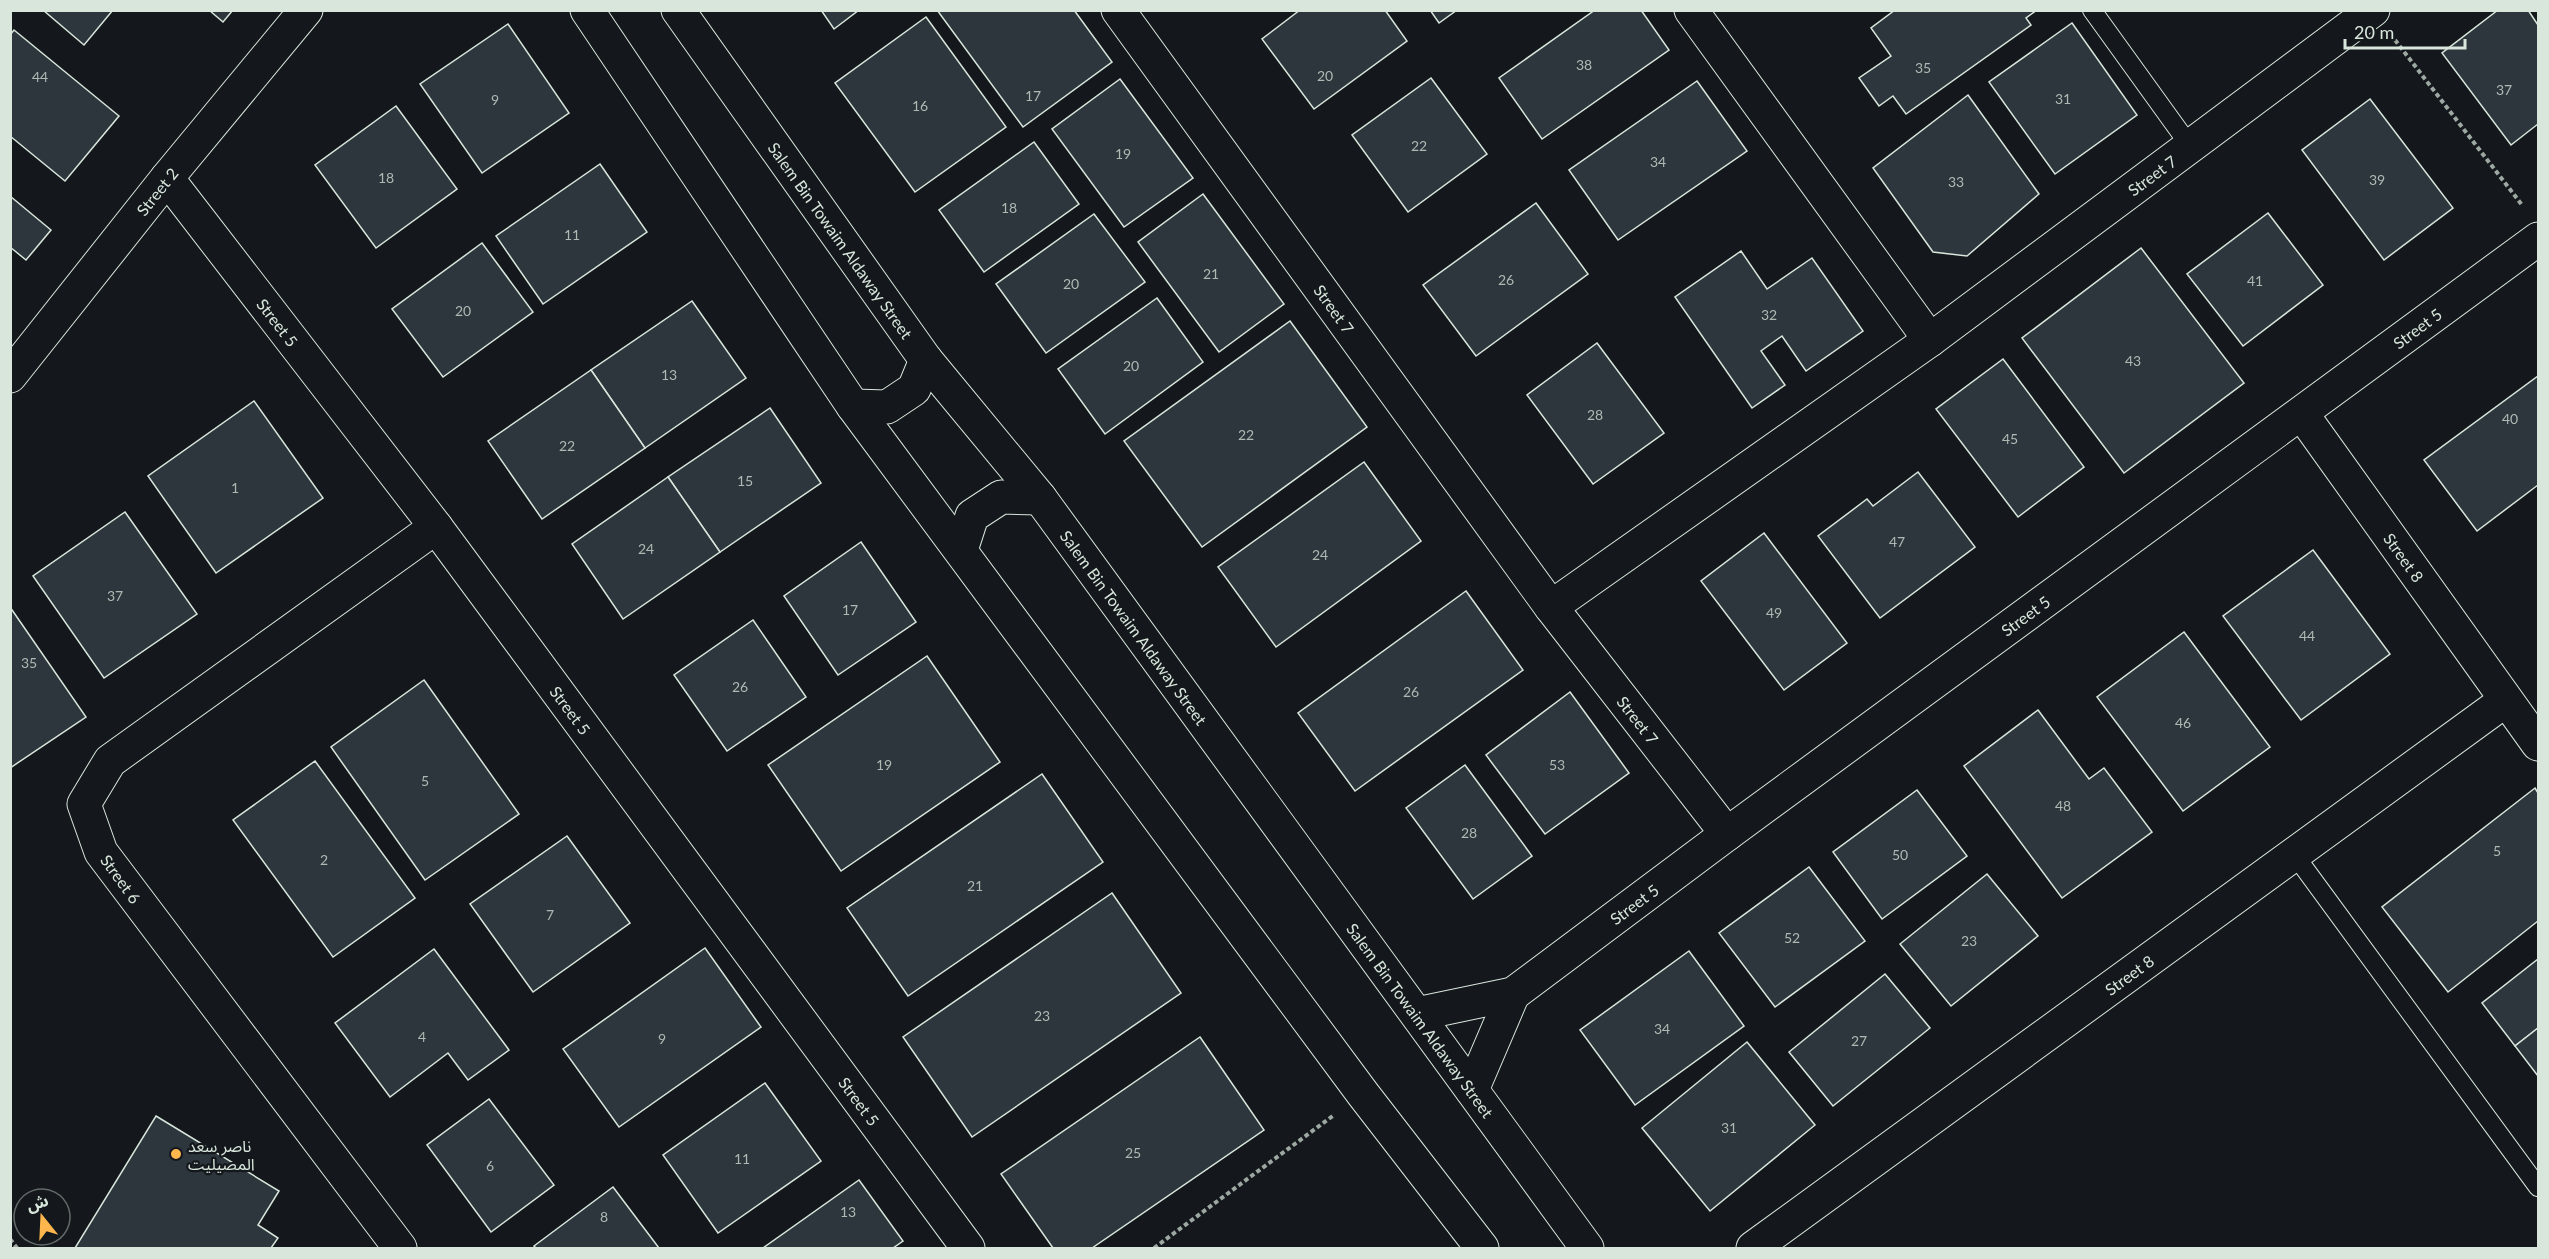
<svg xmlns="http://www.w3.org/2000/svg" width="2549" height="1259" viewBox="0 0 2549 1259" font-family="Lato,'Noto Sans Arabic',sans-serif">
<rect width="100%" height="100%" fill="#14181c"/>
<g fill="#2c363c" stroke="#d8e6dc" stroke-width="1.5">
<polygon points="43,10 113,10 84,45"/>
<polygon points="209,10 233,10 223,22"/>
<polygon points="821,10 859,10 834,29"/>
<polygon points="937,10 1074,10 1112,62 1023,127"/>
<polygon points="1300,10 1385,10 1407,41 1314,109 1262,39"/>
<polygon points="1430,10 1457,10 1439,23"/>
<polygon points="1595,10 1641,10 1669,50 1542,139 1499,78"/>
<polygon points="1895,10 2037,10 2026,18 2031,25 1906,114 1893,96 1879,106 1859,78 1891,56 1871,28"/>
<polygon points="2498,10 2528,10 2538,25 2538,124 2511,145 2442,53"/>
<polygon points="926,17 1006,127 915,192 835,83"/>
<polygon points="2072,23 2137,115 2055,174 1989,82"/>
<polygon points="508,24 569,113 482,173 420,84"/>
<polygon points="14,30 119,116 65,181 10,136 10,35"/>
<polygon points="1431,78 1487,154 1408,212 1352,135"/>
<polygon points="1120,79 1193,178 1124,227 1052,129"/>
<polygon points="1697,81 1747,151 1618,240 1569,170"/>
<polygon points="1968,95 2039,194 1967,256 1933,252 1873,168"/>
<polygon points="2370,99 2453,208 2384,260 2302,150"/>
<polygon points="396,106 457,189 376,248 315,165"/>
<polygon points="1034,142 1079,204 984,272 939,210"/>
<polygon points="600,164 647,232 543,304 496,236"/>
<polygon points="1203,194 1284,304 1219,352 1138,242"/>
<polygon points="10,196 51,230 26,260 10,247"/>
<polygon points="1536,203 1588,274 1476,356 1423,285"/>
<polygon points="2268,213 2323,285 2243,346 2187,274"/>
<polygon points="1094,214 1145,282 1046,353 996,284"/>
<polygon points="482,243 533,312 443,377 392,309"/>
<polygon points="2141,248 2244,383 2124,473 2022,338"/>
<polygon points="1741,251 1767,289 1812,258 1863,331 1806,371 1782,336 1761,351 1785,385 1752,408 1675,297"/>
<polygon points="1157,298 1203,362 1105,434 1058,369"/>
<polygon points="692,301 746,378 645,448 591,370"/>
<polygon points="1290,321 1367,427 1202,547 1124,441"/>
<polygon points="1597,343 1664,433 1593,484 1527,395"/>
<polygon points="2003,359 2084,467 2018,517 1936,409"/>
<polygon points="591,370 645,448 542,519 488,441"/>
<polygon points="2538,376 2538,485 2477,531 2424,460"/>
<polygon points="254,401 323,498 216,573 148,476"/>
<polygon points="770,408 821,483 720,552 668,477"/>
<polygon points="1364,462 1421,541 1276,647 1218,567"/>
<polygon points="1918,472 1975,547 1880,618 1818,536 1867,499 1873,506"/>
<polygon points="668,477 720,552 623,619 572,544"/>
<polygon points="125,512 197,614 104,678 33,576"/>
<polygon points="1764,533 1847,643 1784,690 1701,581"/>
<polygon points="861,542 916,622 838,675 784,596"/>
<polygon points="2313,550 2390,654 2301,720 2223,616"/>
<polygon points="1466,591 1523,670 1355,791 1298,713"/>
<polygon points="10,607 86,717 10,768"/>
<polygon points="753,620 806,697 727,751 674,675"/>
<polygon points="2184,632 2270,747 2183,811 2097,697"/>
<polygon points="927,656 1000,762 841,871 768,765"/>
<polygon points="424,680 519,814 425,880 331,747"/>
<polygon points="1570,692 1629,773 1545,834 1486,755"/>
<polygon points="2038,710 2089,779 2104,768 2152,832 2062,898 1964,766"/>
<polygon points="315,761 415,898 333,957 233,820"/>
<polygon points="1465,765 1532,856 1473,899 1406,808"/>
<polygon points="1042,774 1103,862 908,996 847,908"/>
<polygon points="2535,788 2538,793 2538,921 2448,992 2382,907"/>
<polygon points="1917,790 1967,856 1882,919 1833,852"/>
<polygon points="567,836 630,923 533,992 470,904"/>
<polygon points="1809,867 1865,941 1775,1007 1719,933"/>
<polygon points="1987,874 2038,936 1951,1006 1900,944"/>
<polygon points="1112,893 1181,993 972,1137 903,1037"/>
<polygon points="705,948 761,1027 619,1127 563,1049"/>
<polygon points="434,949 509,1050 468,1080 448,1053 390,1097 335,1023"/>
<polygon points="1689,951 1744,1026 1635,1105 1580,1030"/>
<polygon points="2538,959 2538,1028 2515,1046 2482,1003"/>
<polygon points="1885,974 1930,1028 1833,1106 1789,1052"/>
<polygon points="2538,1028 2538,1076 2515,1046"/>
<polygon points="1200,1037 1264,1130 1092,1248 1053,1248 1001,1174"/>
<polygon points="1747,1042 1815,1125 1710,1211 1642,1128"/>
<polygon points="765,1083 821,1161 718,1233 663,1155"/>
<polygon points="489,1099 554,1185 491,1232 427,1145"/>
<polygon points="156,1116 279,1191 258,1225 278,1238 271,1248 75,1248"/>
<polygon points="859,1180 903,1241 893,1248 763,1248"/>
<polygon points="613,1187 659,1248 536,1248 534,1246"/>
</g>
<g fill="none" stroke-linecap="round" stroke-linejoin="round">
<defs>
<g id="lane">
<polyline points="2092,10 2190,146"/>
<polyline points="2294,854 2538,1187"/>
</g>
<g id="street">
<path id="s1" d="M1118,10L1551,607L1727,834"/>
<polyline points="1691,10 1930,340"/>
<path id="s2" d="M167,178L436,527L968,1248"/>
<path id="s3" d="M10,376L167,178L306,10"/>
<path id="s4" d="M2302,414L2538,744"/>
<path id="s5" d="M1551,607L1930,340L2373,10"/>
<path id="s6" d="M1417,1014L1513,994L1727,834L2538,239"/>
<polyline points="1472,1090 1513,994"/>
<polyline points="400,1248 101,852 84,804 110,761 436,527"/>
<path id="s7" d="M1753,1248L2506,700"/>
</g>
<g id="secondary">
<polyline points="587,10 853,406 1363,1094 1482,1248"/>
<path id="s8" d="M678,10L926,360L1040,498L1587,1248"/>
<polyline points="853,406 887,407 914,389 926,360"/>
<polyline points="961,550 972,516 1001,497 1040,498"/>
</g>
</defs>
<use href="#lane" stroke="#d8e6dc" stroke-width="20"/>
<use href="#street" stroke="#d8e6dc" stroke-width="35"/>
<use href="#secondary" stroke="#d8e6dc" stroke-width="35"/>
<g stroke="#9da8a2" stroke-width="4" stroke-dasharray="4.5 3" stroke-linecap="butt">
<polyline points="2395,40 2522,205"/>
<polyline points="10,1239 17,1248"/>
<polyline points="1154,1248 1334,1115"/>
</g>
<use href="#lane" stroke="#14181c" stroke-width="18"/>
<use href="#street" stroke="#14181c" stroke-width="33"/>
<use href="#secondary" stroke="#14181c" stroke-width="33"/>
</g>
<circle fill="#ffb74d" stroke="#14181c" stroke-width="2" cx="176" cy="1154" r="6"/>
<g text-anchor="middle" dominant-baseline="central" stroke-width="4.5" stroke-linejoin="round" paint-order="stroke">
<g font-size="14" fill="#adbab4">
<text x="1584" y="64">38</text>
<text x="1923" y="67">35</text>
<text x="1325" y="75">20</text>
<text x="40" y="76">44</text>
<text x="2504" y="89">37</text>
<text x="1033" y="95">17</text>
<text x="2063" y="98">31</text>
<text x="495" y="99">9</text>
<text x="920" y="105">16</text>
<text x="1419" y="145">22</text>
<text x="1123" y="153">19</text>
<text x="1658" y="161">34</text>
<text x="386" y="177">18</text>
<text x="2377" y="179">39</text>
<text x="1956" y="181">33</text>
<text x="1009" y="207">18</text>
<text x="572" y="234">11</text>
<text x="1211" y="273">21</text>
<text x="1506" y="279">26</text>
<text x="2255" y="280">41</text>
<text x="1071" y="283">20</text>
<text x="463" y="310">20</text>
<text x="1769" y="314">32</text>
<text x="2133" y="360">43</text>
<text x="1131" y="365">20</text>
<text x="669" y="374">13</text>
<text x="1595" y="414">28</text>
<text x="2510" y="418">40</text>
<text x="1246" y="434">22</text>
<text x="2010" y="438">45</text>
<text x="567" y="445">22</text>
<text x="745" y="480">15</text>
<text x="235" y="487">1</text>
<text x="1897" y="541">47</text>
<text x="646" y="548">24</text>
<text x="1320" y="554">24</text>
<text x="115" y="595">37</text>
<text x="850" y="609">17</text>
<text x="1774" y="612">49</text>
<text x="2307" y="635">44</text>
<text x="29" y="662">35</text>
<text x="740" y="686">26</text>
<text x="1411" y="691">26</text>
<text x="2183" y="722">46</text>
<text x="884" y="764">19</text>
<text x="1557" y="764">53</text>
<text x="425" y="780">5</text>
<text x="2063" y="805">48</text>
<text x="1469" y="832">28</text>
<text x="2497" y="850">5</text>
<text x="1900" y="854">50</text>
<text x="324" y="859">2</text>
<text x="975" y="885">21</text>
<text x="550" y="914">7</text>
<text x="1792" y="937">52</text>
<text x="1969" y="940">23</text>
<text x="1042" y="1015">23</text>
<text x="1662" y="1028">34</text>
<text x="422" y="1036">4</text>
<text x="662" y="1038">9</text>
<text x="1859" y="1040">27</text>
<text x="1729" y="1127">31</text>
<text x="1133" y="1152">25</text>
<text x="742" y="1158">11</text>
<text x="490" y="1165">6</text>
<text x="848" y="1211">13</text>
<text x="604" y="1216">8</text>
</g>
<g font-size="16" fill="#d8e6dc" stroke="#14181c">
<text stroke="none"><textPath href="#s5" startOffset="740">Street 7</textPath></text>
<text stroke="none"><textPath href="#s3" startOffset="236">Street 2</textPath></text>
<text stroke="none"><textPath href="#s8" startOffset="282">Salem Bin Towaim Aldaway Street</textPath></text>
<text stroke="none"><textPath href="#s1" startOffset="369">Street 7</textPath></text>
<text stroke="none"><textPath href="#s2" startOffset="182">Street 5</textPath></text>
<text stroke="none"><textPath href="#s6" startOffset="1221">Street 5</textPath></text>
<text stroke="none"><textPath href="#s4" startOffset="176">Street 8</textPath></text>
<text stroke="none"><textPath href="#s6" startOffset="735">Street 5</textPath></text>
<text stroke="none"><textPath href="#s8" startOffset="768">Salem Bin Towaim Aldaway Street</textPath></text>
<text stroke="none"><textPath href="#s2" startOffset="668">Street 5</textPath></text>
<text stroke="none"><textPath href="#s1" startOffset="880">Street 7</textPath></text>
<text transform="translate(121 879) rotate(54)">Street 6</text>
<text stroke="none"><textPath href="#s6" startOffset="249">Street 5</textPath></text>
<text stroke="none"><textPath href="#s7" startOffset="465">Street 8</textPath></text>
<text stroke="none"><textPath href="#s8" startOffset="1254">Salem Bin Towaim Aldaway Street</textPath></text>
<text stroke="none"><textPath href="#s2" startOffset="1154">Street 5</textPath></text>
</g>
<g font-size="16" fill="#d8e6dc" stroke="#14181c" text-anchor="start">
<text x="188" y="1145">ناصر سعد<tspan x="188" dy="18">المصيليت</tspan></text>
</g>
</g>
<rect width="2549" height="1259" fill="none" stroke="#d8e6dc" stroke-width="24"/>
<g transform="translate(42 1217) rotate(342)"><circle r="28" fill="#14181c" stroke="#626a69" stroke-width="1.5"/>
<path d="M0-4.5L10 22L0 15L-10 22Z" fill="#ffb74d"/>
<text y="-9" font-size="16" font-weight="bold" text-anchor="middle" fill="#d8e6dc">ش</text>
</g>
<path d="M2345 39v9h120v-9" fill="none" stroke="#d8e6dc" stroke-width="3"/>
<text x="2354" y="39" font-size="18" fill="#d8e6dc" stroke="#14181c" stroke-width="4.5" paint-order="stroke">20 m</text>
</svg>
